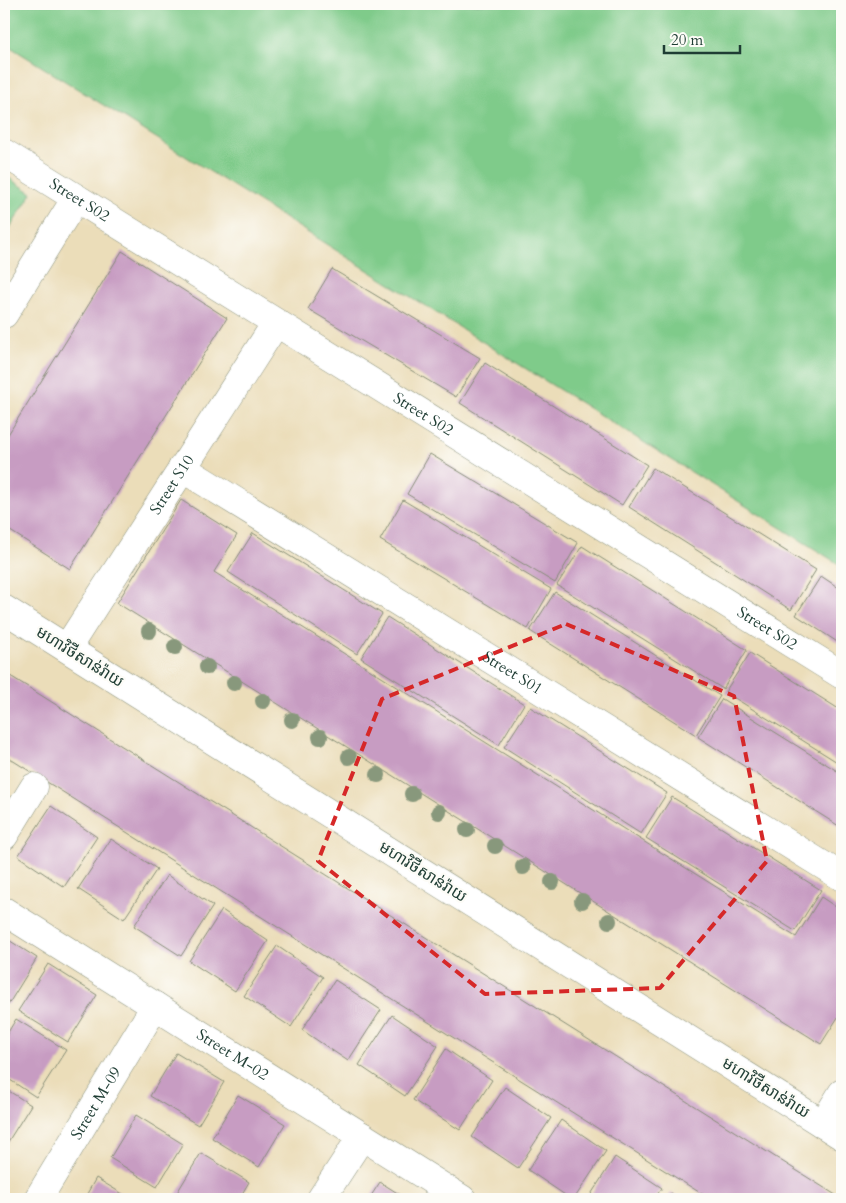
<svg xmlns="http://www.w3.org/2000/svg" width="846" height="1203" viewBox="0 0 846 1203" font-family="Cardo,'Noto Sans Khmer',serif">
<rect width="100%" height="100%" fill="#fdfcf7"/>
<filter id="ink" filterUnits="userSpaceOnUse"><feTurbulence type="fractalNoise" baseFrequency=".02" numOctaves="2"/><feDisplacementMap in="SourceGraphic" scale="10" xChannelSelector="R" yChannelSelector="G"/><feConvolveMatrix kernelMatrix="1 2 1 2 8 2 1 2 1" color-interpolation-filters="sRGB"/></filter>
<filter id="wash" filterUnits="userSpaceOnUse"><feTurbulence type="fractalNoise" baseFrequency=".0096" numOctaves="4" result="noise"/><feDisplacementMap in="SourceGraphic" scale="20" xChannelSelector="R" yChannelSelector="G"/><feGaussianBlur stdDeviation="1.12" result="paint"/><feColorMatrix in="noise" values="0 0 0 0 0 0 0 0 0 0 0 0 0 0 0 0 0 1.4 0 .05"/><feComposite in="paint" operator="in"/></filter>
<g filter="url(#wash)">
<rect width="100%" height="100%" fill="#ebddb9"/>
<g fill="#7fcb8a" stroke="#4f845f">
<polygon points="4,4 842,4 842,566 4,43"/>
<polygon points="4,175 32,193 4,237"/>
</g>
<g id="blocks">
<g fill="#c79cc2">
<polygon points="122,251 227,318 70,569 4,527 4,441"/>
<polygon points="332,269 480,358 456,397 308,309"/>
<polygon points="485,363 647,465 622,505 460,403"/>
<polygon points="430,454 578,543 555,583 407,494"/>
<polygon points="653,468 816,570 791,610 629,507"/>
<polygon points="181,500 237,535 214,572 796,937 821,897 842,911 842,1011 821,1044 117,603"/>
<polygon points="403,500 551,589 528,629 380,540"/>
<polygon points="253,533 382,614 357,654 228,572"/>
<polygon points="582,546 747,650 723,689 557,585"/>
<polygon points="821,576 842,590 842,645 796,615"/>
<polygon points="555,592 720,696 696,735 530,631"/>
<polygon points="387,617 524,704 499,745 361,658"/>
<polygon points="750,653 842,711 842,765 725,692"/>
<polygon points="4,672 842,1199 710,1199 4,755"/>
<polygon points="722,699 842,774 842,828 698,737"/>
<polygon points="530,707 667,793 641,834 504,747"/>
<polygon points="672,797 821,890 795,931 646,838"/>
<polygon points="51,806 97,837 64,887 18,856"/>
<polygon points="111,839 157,869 124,919 78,889"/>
<polygon points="167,875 213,906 181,956 134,926"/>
<polygon points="222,910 268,941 235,991 189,961"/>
<polygon points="4,937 37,958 8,1005 4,1002"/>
<polygon points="277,946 323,977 291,1027 244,996"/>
<polygon points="48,964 97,995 68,1042 18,1011"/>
<polygon points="335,980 381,1010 348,1061 302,1030"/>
<polygon points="392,1015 438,1046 405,1096 359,1065"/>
<polygon points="16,1019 66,1050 36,1097 4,1076 4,1039"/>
<polygon points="446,1049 492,1080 460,1130 413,1100"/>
<polygon points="176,1053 224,1082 198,1125 150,1096"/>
<polygon points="505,1087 551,1118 518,1168 472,1137"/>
<polygon points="4,1088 31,1105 4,1148"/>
<polygon points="238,1095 285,1124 259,1167 212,1138"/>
<polygon points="136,1115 183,1144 157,1187 110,1158"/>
<polygon points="561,1120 606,1151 574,1199 571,1199 528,1170"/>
<polygon points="201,1153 249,1182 239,1199 180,1199 175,1196"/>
<polygon points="615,1157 662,1188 654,1199 588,1199"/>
<polygon points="96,1178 131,1199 84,1199"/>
<polygon points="380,1182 407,1199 369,1199"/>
<polygon points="671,1193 680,1199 667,1199"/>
</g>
</g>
</g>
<g filter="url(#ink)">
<use href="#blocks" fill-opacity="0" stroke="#858d76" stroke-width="1"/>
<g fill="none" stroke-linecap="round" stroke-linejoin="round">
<defs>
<g id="street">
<path id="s1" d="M4,153L842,675"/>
<polyline points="4,314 76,198"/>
<path id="s2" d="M182,468L842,877"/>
<path id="s3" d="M67,648L276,323"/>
<polyline points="4,836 34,787"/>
<path id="s4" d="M4,911L462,1199"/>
<polyline points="823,1124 842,1093"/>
<path id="s5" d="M38,1199L155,1006"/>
<polyline points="321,1199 362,1136"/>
</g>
<polyline id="secondary" points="4,609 842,1136"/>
</defs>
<use href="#street" stroke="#858d76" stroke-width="29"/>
<use href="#secondary" stroke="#858d76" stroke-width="29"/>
<use href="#street" stroke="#fff" stroke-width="28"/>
<use href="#secondary" stroke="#fff" stroke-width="28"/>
</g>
<g fill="#88987c">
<circle cx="149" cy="631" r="8"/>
<circle cx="175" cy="647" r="8"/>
<circle cx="207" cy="667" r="8"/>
<circle cx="234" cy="683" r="8"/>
<circle cx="263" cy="701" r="8"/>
<circle cx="292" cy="720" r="8"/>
<circle cx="320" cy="737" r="8"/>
<circle cx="349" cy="757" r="8"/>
<circle cx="378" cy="775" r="8"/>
<circle cx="412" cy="794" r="8"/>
<circle cx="439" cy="812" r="8"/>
<circle cx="467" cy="830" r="8"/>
<circle cx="495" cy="846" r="8"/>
<circle cx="523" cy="867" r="8"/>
<circle cx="552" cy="882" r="8"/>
<circle cx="582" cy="901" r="8"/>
<circle cx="609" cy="921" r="8"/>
</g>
</g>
<path fill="none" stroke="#d62828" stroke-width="4" stroke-dasharray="10 6" stroke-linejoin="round" d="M566,624L734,696L767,861L660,988L485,994L318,861L382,699Z"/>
<g text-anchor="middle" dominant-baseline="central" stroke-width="4.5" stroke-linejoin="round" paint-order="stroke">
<g font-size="16" fill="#1f3d34" stroke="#fdfcf7">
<text stroke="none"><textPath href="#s1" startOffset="89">Street S02</textPath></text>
<text stroke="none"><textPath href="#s1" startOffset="494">Street S02</textPath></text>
<text stroke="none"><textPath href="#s3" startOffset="194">Street S10</textPath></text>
<text stroke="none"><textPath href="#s1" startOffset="899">Street S02</textPath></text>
<text transform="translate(80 657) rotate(32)">មហាវិថីសាន់រ៉ាយ</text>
<text stroke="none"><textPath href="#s2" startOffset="389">Street S01</textPath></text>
<text transform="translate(423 872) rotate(32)">មហាវិថីសាន់រ៉ាយ</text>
<text stroke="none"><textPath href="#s4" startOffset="270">Street M-02</textPath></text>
<text transform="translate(766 1088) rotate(32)">មហាវិថីសាន់រ៉ាយ</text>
<text stroke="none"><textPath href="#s5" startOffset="112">Street M-09</textPath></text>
</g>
</g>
<rect width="846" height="1203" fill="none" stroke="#fdfcf7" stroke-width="20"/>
<path d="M664 45v8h76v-8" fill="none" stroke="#1f3d34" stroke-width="2.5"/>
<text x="671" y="45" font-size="15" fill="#1f3d34" stroke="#fdfcf7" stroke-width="4" paint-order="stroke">20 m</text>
</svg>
